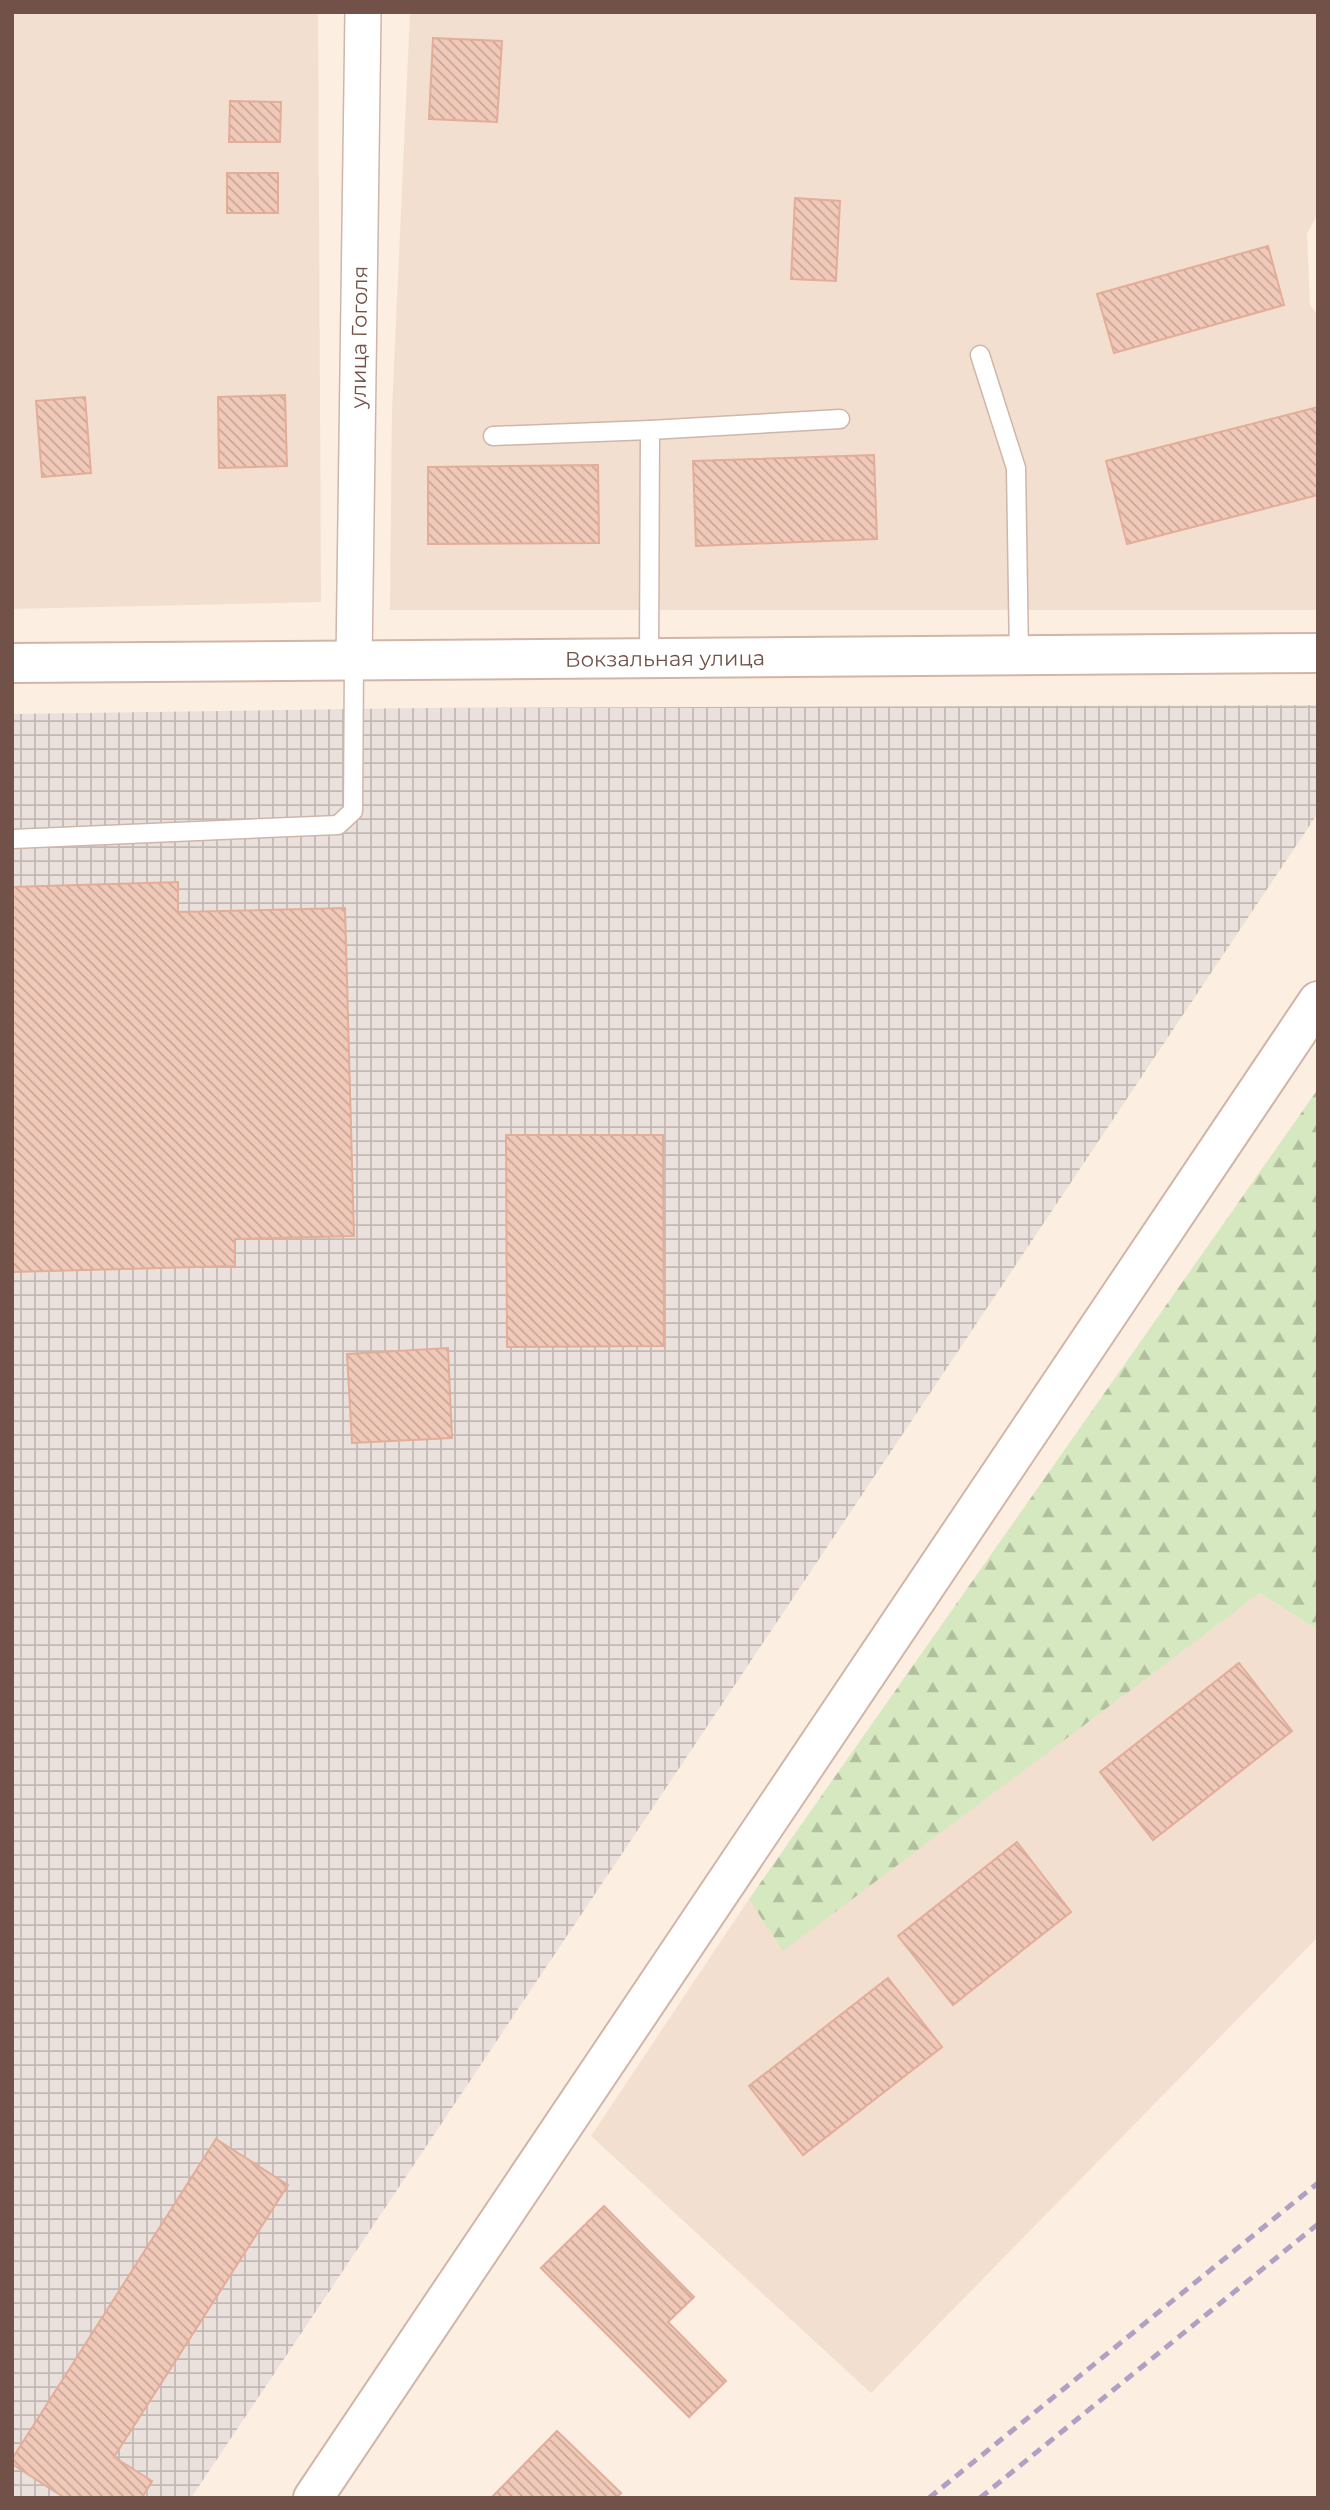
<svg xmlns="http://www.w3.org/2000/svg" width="1330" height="2510" viewBox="0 0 1330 2510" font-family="Montserrat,sans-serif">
<defs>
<pattern id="industrial-grid" width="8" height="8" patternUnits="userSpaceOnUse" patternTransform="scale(1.75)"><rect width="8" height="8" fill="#eae1dc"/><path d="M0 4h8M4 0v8" fill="none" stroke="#c2b9b4"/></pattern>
<pattern id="forest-firs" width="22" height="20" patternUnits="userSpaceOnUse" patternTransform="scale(1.75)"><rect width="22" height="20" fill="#d5e8c0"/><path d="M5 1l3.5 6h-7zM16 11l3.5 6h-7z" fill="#b1bf9e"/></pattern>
<pattern id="building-back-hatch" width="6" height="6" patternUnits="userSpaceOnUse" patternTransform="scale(1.75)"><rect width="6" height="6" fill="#f1c9b9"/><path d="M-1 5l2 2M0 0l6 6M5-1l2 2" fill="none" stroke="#c8a698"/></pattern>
</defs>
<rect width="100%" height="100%" fill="#fceee1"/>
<g fill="#f3dfcf">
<polygon points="12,12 318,12 321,602 12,609"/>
<polygon points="410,12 1318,12 1318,213 1307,234 1310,305 1318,315 1318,610 390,610 392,410"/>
<polygon points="1260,1593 1318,1630 1318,1937 871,2393 591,2136 749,1899 783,1950"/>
</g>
<polygon fill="url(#industrial-grid)" points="1318,705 1318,813 191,2498 12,2498 12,714 420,708"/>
<polygon fill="url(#forest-firs)" points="1318,1089 1318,1630 1260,1593 783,1951 749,1899"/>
<g fill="url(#building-back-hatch)" stroke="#e3ad99" stroke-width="2">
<polygon points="433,38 502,41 497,122 429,119"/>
<polygon points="230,101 281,102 280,142 229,142"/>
<rect x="227" y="173" width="51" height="40"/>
<polygon points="795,198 840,201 836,281 791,279"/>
<polygon points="1268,246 1284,305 1114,353 1097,294"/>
<polygon points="285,395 287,466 219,468 218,397"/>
<polygon points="85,397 91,473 42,477 36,401"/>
<polygon points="1318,407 1318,495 1127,544 1106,461"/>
<polygon points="874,455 877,539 696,546 693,461"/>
<polygon points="598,465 599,543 428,544 428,467"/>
<polygon points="178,882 178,912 345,908 354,1236 235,1239 235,1266 12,1272 12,887"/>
<polygon points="506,1135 663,1135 664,1346 507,1347"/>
<polygon points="448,1348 452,1438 352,1443 347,1354"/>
<polygon points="1239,1663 1292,1731 1153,1840 1100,1772"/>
<polygon points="1017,1842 1071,1912 953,2005 898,1936"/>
<polygon points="888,1978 942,2047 803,2155 749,2086"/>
<polygon points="216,2139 288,2185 114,2457 152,2481 142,2498 65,2498 12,2464 12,2459"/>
<polygon points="604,2206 694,2297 668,2322 726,2381 689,2417 541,2268"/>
<polygon points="557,2431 621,2493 616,2498 491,2498"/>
</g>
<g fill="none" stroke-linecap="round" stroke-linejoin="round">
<defs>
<g id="lane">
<polyline points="980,355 1016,468 1019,655"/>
<polyline points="493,436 650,430"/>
<polyline points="649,658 650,430 840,419"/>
<polyline points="12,839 338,825 353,811 354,661"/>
</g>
<g id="street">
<path id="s1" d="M354,661L363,12"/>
</g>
<g id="secondary">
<path id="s2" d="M12,663L1318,653"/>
<polyline points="313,2498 1318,1001"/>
</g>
</defs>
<use href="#lane" stroke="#ceb6ab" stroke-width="21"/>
<use href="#street" stroke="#ceb6ab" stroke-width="38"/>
<use href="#secondary" stroke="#d1b6a8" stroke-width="42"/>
<use href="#lane" stroke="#fff" stroke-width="18"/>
<use href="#street" stroke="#fff" stroke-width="35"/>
<use href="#secondary" stroke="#fff" stroke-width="38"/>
<g stroke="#afa0c4" stroke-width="5" stroke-dasharray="10 7" stroke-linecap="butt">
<polyline points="929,2498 1318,2183"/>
<polyline points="980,2498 1318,2224"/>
</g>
</g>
<g text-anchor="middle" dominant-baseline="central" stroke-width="5" stroke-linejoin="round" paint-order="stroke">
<g font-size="21" fill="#725248" stroke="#fff2e6">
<text stroke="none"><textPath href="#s1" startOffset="324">улица Гоголя</textPath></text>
<text stroke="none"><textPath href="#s2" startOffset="653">Вокзальная улица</textPath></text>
</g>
</g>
<rect width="1330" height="2510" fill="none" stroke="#725248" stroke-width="28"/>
</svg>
